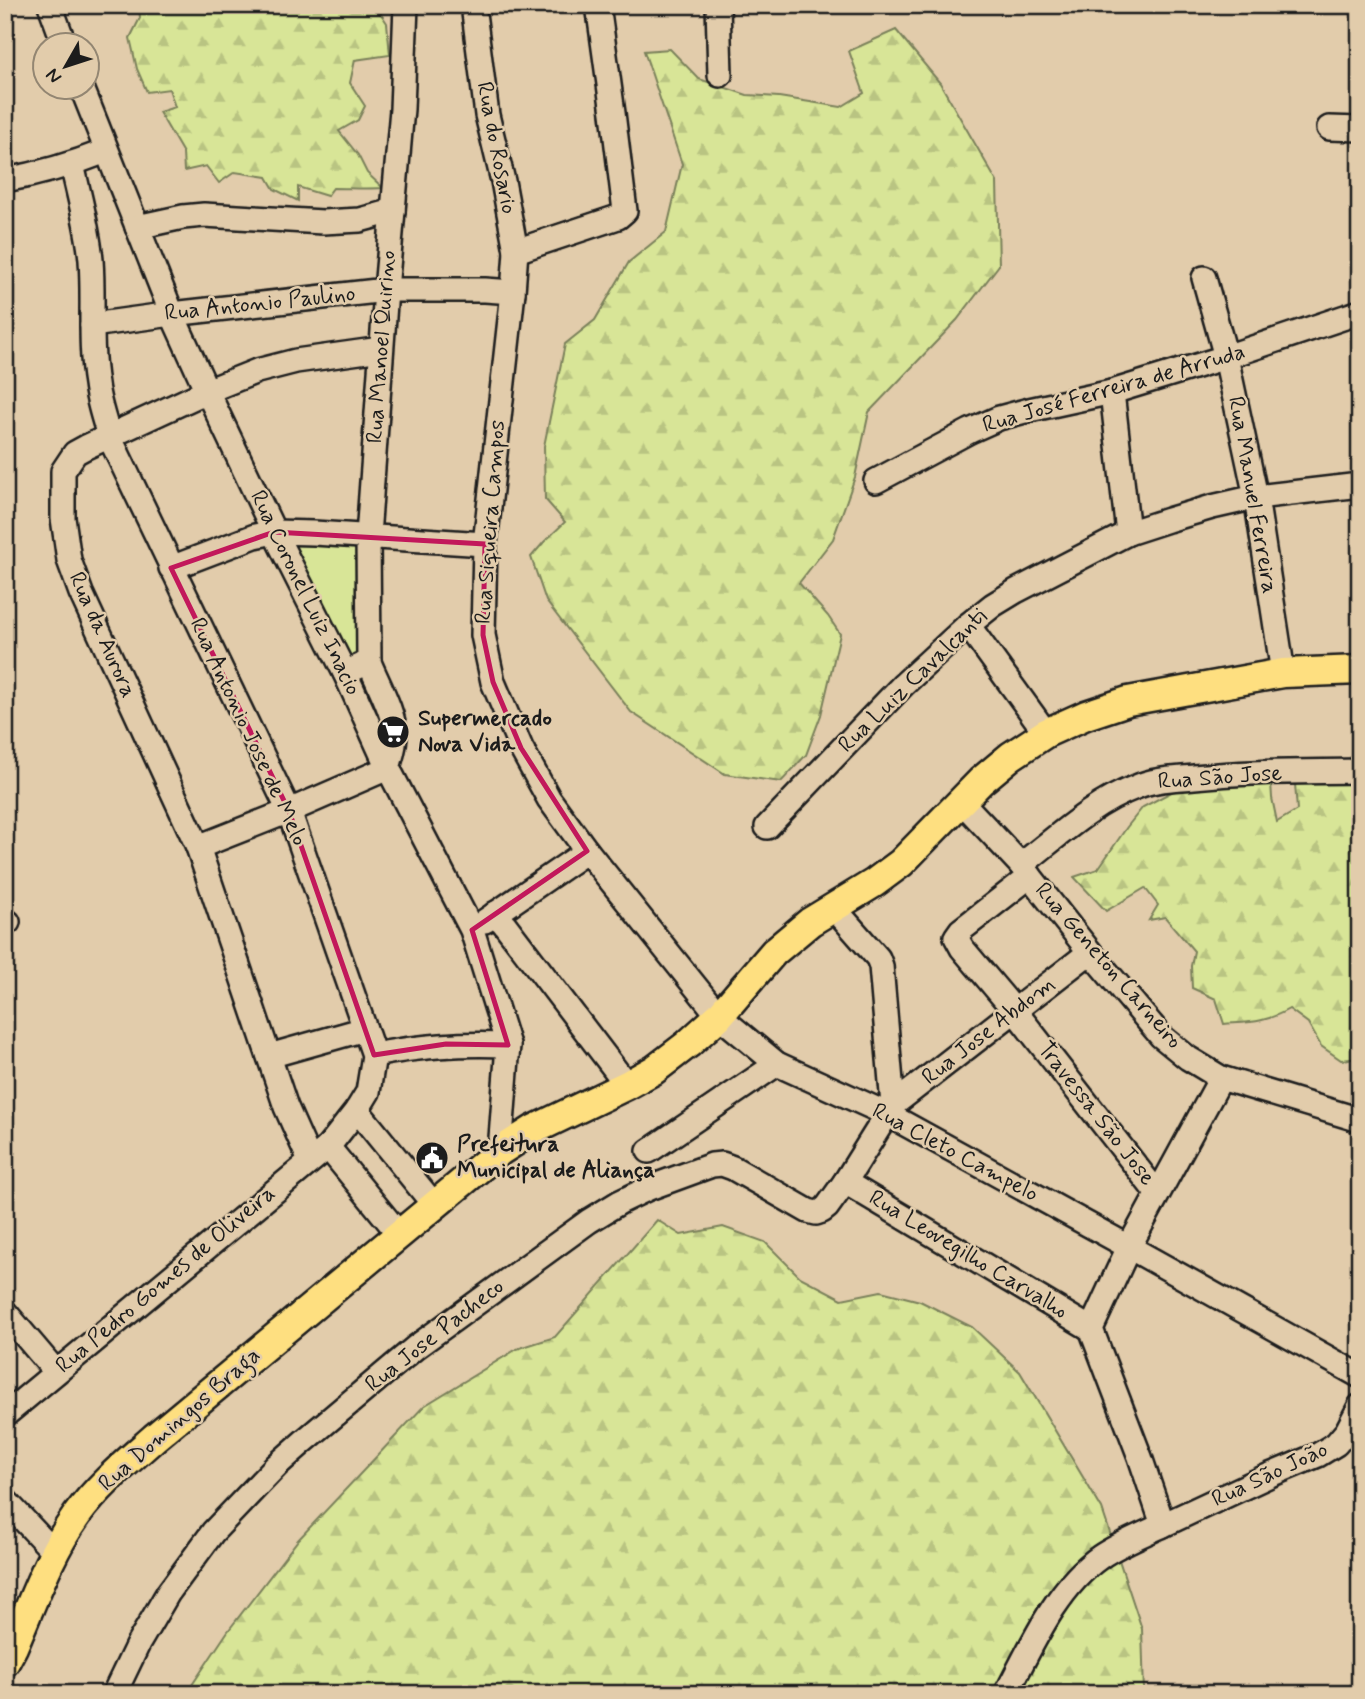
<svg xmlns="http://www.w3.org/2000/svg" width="1365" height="1699" viewBox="0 0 1365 1699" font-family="Mynerve,sans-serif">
<defs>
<pattern id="forest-firs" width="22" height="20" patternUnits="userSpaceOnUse" patternTransform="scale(1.75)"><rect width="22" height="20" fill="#d8e597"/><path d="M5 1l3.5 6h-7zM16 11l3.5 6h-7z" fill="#b9c482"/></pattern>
</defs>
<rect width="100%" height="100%" fill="#e2ccab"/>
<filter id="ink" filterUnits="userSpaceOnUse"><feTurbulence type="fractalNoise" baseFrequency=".0143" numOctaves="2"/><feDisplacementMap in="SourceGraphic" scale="14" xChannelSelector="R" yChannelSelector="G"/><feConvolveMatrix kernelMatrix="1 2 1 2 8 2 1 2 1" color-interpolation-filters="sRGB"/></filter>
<g filter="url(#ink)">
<g fill="url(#forest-firs)" stroke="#7a805a" stroke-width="2">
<path d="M139,5H375L387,23L390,55L355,60L350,83L365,106L358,120L339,131L358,155L367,173L383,188C366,189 350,188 333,188L327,196L298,187V201L274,189L267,177L235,172L219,183L206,166L184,171L183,153L159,112L175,107L169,89L147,92L137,69L130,38L140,18Z"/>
<polygon points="896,30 940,83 997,182 999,265 957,320 869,412 855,477 833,539 799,583 828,616 840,634 821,715 806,755 781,782 725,774 631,712 546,601 531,557 544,542 565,522 545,499 544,446 565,344 595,320 629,262 666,232 682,164 644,51 670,49 699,79 747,95 779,97 841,107 864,93 849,51"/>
<path d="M1342,781L1360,784V1058L1341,1060L1321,1046L1308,1023L1289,1009C1264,1023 1252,1022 1224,1024L1216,999L1192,988L1191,966L1194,951L1165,917L1149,920L1158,905L1145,888L1106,911L1074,877L1098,869L1127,827L1143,807L1177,789L1271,782L1272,798L1277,822L1297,810L1295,784Z"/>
<polygon points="657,1220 681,1235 723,1227 765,1242 800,1277 842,1299 881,1291 920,1301 972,1327 1020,1372 1102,1509 1142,1629 1144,1694 186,1694 228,1631 298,1540 424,1406 517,1349 555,1337"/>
</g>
<polygon fill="#d8e597" stroke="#7a805a" stroke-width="2" points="291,539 362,545 362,654 346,660"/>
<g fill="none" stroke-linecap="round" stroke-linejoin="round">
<defs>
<g id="minor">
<polyline points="50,5 65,46"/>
<polyline points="473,5 487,115 503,181 516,251 513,292 485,544 483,635 493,682 521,748 549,799 587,851 719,1016 777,1064 887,1114 1129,1247 1360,1376"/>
<polyline points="718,5 720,75"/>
<polyline points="82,88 172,314 207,391 274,532 345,673 388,768 472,930 508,1045 500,1151"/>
<polyline points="1329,128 1360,129"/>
<path d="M5,180C40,174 73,164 106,151"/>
<polyline points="137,227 183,217 204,215 323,222 360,220 393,211"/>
<polyline points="516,251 618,217 625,211 613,113 598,5"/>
<polyline points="1204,278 1226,357 1256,497 1283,673"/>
<polyline points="92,325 172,314 386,290 485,290 513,292"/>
<polyline points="1112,392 1128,533"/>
<polyline points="876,481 970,431 999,418 1029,410 1112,392 1226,357 1360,312"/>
<polyline points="171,568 255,536 274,532 314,533 485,544"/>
<polyline points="968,625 1046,733"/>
<polyline points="345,673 369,662 368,536 386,290 402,109 406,5"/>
<polyline points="961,801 1021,865 1090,952 1161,1036 1188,1058 1221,1078 1360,1120"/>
<polyline points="767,827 903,685 968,625 993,605 1016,591 1128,533 1168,520 1212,507 1256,497 1360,485"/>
<path d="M198,847L289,811L388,768C391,757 395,747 395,735C394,712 378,684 369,662"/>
<path d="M1021,865C1057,837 1093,803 1136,787C1154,779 1174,779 1194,777C1249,771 1304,772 1360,771"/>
<polyline points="1030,876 961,930 956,937 962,948 1015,1011 1157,1193"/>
<polyline points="834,908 878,958 881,966 893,1105"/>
<polyline points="496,913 627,1085"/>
<polyline points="485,921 587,851"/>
<polyline points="5,923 8,922"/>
<path d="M374,1055C421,1046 459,1043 508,1045"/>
<polyline points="269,1056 365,1029"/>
<polyline points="357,1110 435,1206"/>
<polyline points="328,1147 399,1234"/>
<polyline points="649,1151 777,1064"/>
<polyline points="310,1161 286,1107 198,847 81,593 69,560 63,518 63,471 75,453 86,447 207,391 257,371 296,361 381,349"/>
<polyline points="845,1182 1091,1329"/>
<polyline points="5,1312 56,1372"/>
<path d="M5,1415L328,1147L357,1110L368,1092L374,1055L289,811L109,436C104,419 98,402 96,384C89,343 94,301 91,260C88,227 79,196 72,164"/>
<polyline points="5,1500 54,1552"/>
<polyline points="1163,1525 1270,1475 1318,1455 1336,1444 1347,1431 1360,1406"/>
<polyline points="114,1694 138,1644 168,1593 213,1532 277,1465 303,1442 416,1347 589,1221 620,1202 649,1188 712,1165 722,1164 733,1168 808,1211 816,1213 822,1211 827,1207 845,1182 893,1105 1090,952"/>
<path d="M1006,1694C1031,1647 1056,1588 1100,1557C1119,1544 1142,1535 1163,1525L1140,1457L1091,1329L1129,1247L1221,1078"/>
</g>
<path id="major" d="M5,1662L13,1647C32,1603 49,1554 77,1515C98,1486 127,1462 154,1438L500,1151L533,1130L627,1085L654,1070L688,1044L719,1016L774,952L810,922L874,883L901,863L981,781L1011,756L1046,733L1086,715L1128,701L1283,673L1360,670"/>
</defs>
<use href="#minor" stroke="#1c1c1c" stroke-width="28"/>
<use href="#major" stroke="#1c1c1c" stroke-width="33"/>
<use href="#minor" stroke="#e2ccab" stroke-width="23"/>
<use href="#major" stroke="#fedf80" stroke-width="28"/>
</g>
</g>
<path fill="none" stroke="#c2185b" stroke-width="5" stroke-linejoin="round" d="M274,532L485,544L483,635L493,682L521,748L587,851L472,930L508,1045L446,1044L374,1055L289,811L171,568Z"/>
<defs>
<symbol id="supermarket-disc" viewBox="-11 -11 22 22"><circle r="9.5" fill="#1c1c1c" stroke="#e2ccab"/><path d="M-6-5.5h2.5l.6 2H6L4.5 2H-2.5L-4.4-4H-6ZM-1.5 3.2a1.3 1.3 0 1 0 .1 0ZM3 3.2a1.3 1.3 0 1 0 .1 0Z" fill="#fff"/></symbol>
<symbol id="civic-disc" viewBox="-11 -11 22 22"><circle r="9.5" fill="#1c1c1c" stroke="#e2ccab"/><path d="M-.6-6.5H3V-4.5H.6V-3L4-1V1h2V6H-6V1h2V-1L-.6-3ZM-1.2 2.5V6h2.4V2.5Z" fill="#fff"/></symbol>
</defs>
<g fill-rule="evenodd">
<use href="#supermarket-disc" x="374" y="713" width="38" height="38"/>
<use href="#civic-disc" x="413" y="1139" width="38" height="38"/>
</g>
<g text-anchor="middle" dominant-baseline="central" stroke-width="5" stroke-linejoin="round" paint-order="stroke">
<g font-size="23" fill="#1c1c1c" stroke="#e2ccab">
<text transform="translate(496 148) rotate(79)">Rua do Rosario</text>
<text transform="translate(260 304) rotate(-6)">Rua Antonio Paulino</text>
<text transform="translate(382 347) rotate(-86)">Rua Manoel Quirino</text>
<text transform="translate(1114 389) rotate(-16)">Rua José Ferreira de Arruda</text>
<text transform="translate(1252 495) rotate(80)">Rua Manuel Ferreira</text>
<text transform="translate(491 522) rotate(-86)">Rua Siqueira Campos</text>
<text transform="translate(305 593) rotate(64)">Rua Coronel Luiz Inacio</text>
<text transform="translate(102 635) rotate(66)">Rua da Aurora</text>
<text transform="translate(913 681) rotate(-44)">Rua Luiz Cavalcanti</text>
<text transform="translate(248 732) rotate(65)">Rua Antonio Jose de Melo</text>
<text transform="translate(1220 778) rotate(-4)">Rua São Jose</text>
<text transform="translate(1108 966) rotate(49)">Rua Geneton Carneiro</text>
<text transform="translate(989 1031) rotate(-38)">Rua Jose Abdom</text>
<text transform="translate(1096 1114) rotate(52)">Travessa São Jose</text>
<text transform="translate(955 1153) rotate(28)">Rua Cleto Campelo</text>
<text transform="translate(968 1255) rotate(31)">Rua Leovegilho Carvalho</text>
<text transform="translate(166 1280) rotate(-40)">Rua Pedro Gomes de Oliveira</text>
<text transform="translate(435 1336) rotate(-38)">Rua Jose Pacheco</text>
<text transform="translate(180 1420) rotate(-41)">Rua Domingos Braga</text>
<text transform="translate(1270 1475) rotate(-25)">Rua São João</text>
</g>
<g font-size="23" font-weight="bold" fill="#1c1c1c" stroke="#e2ccab" text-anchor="start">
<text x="418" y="719">Supermercado<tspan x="418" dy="26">Nova Vida</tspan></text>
<text x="457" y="1145">Prefeitura<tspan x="457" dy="26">Municipal de Aliança</tspan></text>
</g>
</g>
<rect width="1365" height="1699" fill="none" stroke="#e2ccab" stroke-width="28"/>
<rect x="14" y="14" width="1337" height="1671" fill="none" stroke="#1c1c1c" stroke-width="2.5" filter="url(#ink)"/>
<g transform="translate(66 66) rotate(231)"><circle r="33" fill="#e2ccab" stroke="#938672" stroke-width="2"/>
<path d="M0-5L12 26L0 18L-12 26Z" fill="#1c1c1c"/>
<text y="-10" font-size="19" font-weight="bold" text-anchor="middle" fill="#1c1c1c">N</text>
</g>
</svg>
